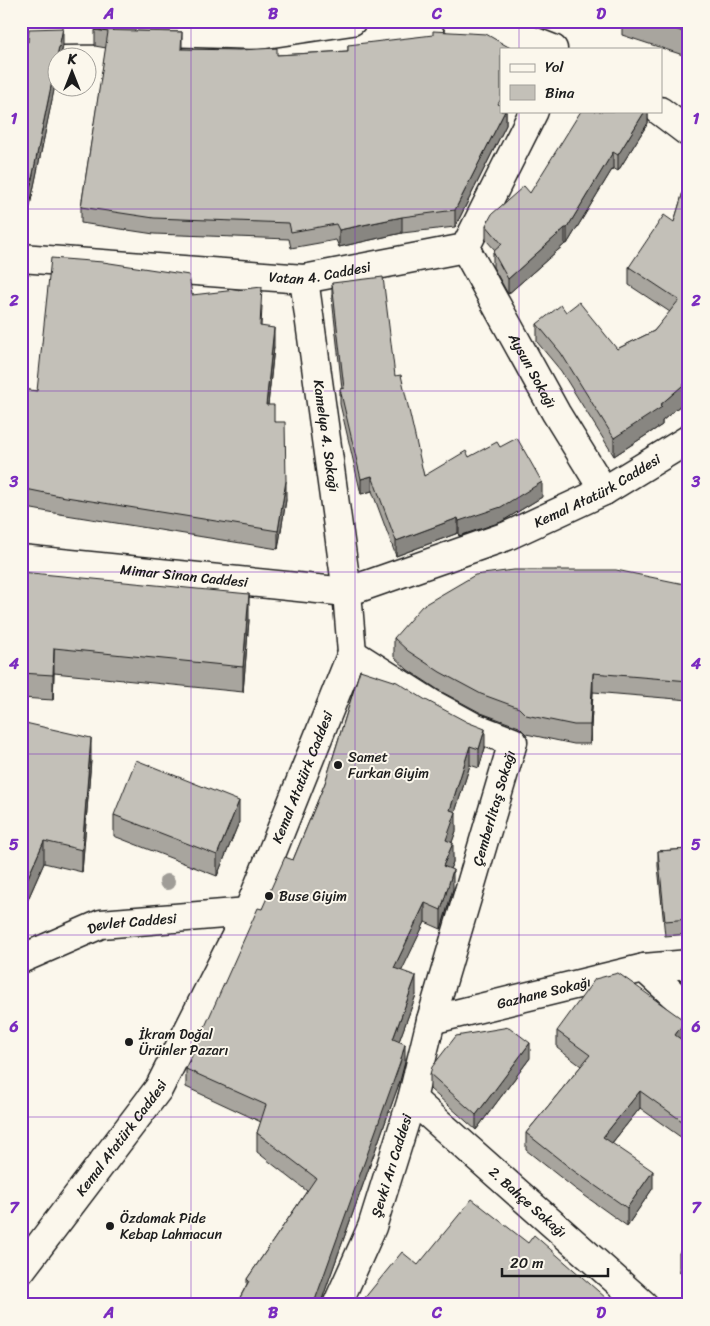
<svg xmlns="http://www.w3.org/2000/svg" width="710" height="1326" viewBox="0 0 710 1326" font-family="Sriracha,sans-serif">
<rect width="100%" height="100%" fill="#fbf7ec"/>
<filter id="ink" filterUnits="userSpaceOnUse"><feTurbulence type="fractalNoise" baseFrequency=".02" numOctaves="2"/><feDisplacementMap in="SourceGraphic" scale="10" xChannelSelector="R" yChannelSelector="G"/><feConvolveMatrix kernelMatrix="1 2 1 2 8 2 1 2 1" color-interpolation-filters="sRGB"/></filter>
<g filter="url(#ink)">
<g fill="none" stroke-linecap="round" stroke-linejoin="round">
<defs>
<g id="street">
<polyline points="456,21 492,25 553,49"/>
<polyline points="21,31 104,30 259,35 352,21"/>
<polyline points="660,111 689,133"/>
<path id="s1" d="M465,248L556,413L604,491"/>
<path id="s2" d="M21,258L304,279L465,248L534,111"/>
<path id="s3" d="M21,559L347,592L507,536L604,491L689,439"/>
<path id="s4" d="M21,959L101,924L248,912"/>
<polyline points="644,968 689,1009"/>
<path id="s5" d="M431,1020L644,968L689,964"/>
<path id="s6" d="M412,1099L644,1305"/>
<path id="s7" d="M21,1270L159,1088L248,912L352,653L347,592L304,279"/>
<path id="s8" d="M337,1305L372,1227L412,1099L431,1020L513,742L474,727L432,704L352,653"/>
</g>
</defs>
<use href="#street" stroke="#1c1c1c" stroke-width="31"/>
<use href="#street" stroke="#fbf7ec" stroke-width="28"/>
</g>
<circle fill="#a09d97" cx="167" cy="882" r="8"/>
<g fill="#a8a59e" stroke="#1c1c1c">
<polygon points="622,21 689,21 689,57 622,35"/>
<polygon points="95,30 182,32 182,49 277,55 348,51 348,45 501,111 506,111 506,125 455,227 402,233 339,247 336,240 291,248 289,239 154,234 81,223 81,207 106,48 95,46"/>
<polygon points="21,41 63,46 28,215 21,214"/>
<polygon points="648,111 648,123 618,171 613,168 567,244 565,244 508,294 493,267 493,252 495,250 486,240 486,225 530,193"/>
<polygon points="689,172 689,398 662,421 662,425 614,456 561,371 537,342 537,324 566,312 617,349 654,331 670,312 629,285 629,267 674,222"/>
<polygon points="332,283 395,376 424,476 469,457 500,447 542,497 501,522 459,536 458,533 396,556 372,491 361,494 340,404 340,389 342,389 332,298"/>
<polygon points="192,295 262,306 261,327 274,347 268,405 274,422 286,500 278,549 60,514 21,507 21,389 37,391"/>
<polygon points="21,572 249,620 243,692 54,673 53,700 21,698"/>
<polygon points="689,585 689,700 593,692 590,744 574,744 526,734 519,727 481,713 440,691 408,670 394,657 394,638"/>
<polygon points="360,670 485,748 479,768 470,765 455,812 456,831 452,842 453,862 450,869 453,889 442,926 441,929 425,922 401,971 416,995 399,1041 405,1062 400,1081 320,1305 236,1305 247,1284 247,1279 307,1191 257,1152 257,1133 261,1122 186,1087 186,1069 262,909 293,860 325,783"/>
<polygon points="21,722 91,760 82,872 44,863 21,915"/>
<polygon points="114,815 239,822 217,876 114,836"/>
<polygon points="689,849 689,934 665,936 658,866 658,851"/>
<polygon points="557,1031 685,1038 683,1041 689,1045 689,1171 684,1167 684,1149 689,1143 640,1108 612,1143 653,1188 627,1226 574,1188 526,1150 526,1133 581,1066 557,1048"/>
<polygon points="530,1058 476,1130 430,1089 430,1074"/>
<polygon points="689,1241 689,1278 679,1271 679,1253"/>
</g>
<g fill="#888681" stroke="#1c1c1c">
<polygon points="63,28 63,46 60,58 58,58 58,71 28,215 28,198"/>
<polygon points="505,111 506,111 506,125 455,227 455,210"/>
<polygon points="645,111 648,111 648,123 618,171 618,155"/>
<polygon points="613,152 613,168 567,244 567,228"/>
<polygon points="402,217 402,233 339,247 339,230"/>
<polygon points="565,228 565,244 508,294 508,279"/>
<polygon points="274,328 274,347 266,424 266,405"/>
<polygon points="689,380 689,398 662,421 662,425 614,456 614,438 660,405"/>
<polygon points="372,476 372,491 361,494 361,479"/>
<polygon points="286,481 286,500 278,549 278,531"/>
<polygon points="542,482 542,497 501,522 459,536 459,521"/>
<polygon points="458,518 458,533 396,556 396,541"/>
<polygon points="249,594 249,620 243,692 243,667"/>
<polygon points="54,648 54,673 53,700 53,675"/>
<polygon points="593,673 593,692 590,744 590,725"/>
<polygon points="485,729 485,748 479,768 479,749"/>
<polygon points="91,738 91,760 82,872 82,850"/>
<polygon points="470,746 470,765 451,825 456,812 456,831 446,859 446,840 450,810"/>
<polygon points="239,801 239,822 217,876 217,855"/>
<polygon points="44,841 44,863 21,915 21,893"/>
<polygon points="453,843 453,862 443,885 443,866"/>
<polygon points="453,870 453,889 441,929 441,910"/>
<polygon points="425,903 425,922 394,987 394,968"/>
<polygon points="416,976 416,995 393,1058 393,1039"/>
<polygon points="685,1021 685,1038 675,1052 675,1035"/>
<polygon points="530,1043 530,1058 476,1130 476,1115"/>
<polygon points="405,1044 405,1062 400,1081 320,1305 313,1305"/>
<polygon points="640,1091 640,1108 603,1154 603,1137"/>
<polygon points="653,1171 653,1188 627,1226 627,1208"/>
</g>
<g fill="#c3c0b8" stroke="#1c1c1c">
<polygon points="652,21 689,21 689,34"/>
<polygon points="63,28 28,198 21,196 21,41 28,42 29,29"/>
<polygon points="95,30 182,32 181,49 240,50 277,48 277,55 348,51 348,45 433,35 433,31 486,34 512,49 501,49 501,99 498,104 501,106 501,111 505,111 455,210 402,217 339,230 336,224 291,232 289,223 154,218 81,207 108,32"/>
<polygon points="581,111 645,111 618,155 613,152 567,228 565,228 508,279 493,252 502,244 486,225 492,214 524,186 530,193"/>
<polygon points="689,172 689,380 660,405 662,407 614,438 561,353 537,324 561,305 566,312 579,302 617,349 654,331 679,300 629,267 664,215 674,222"/>
<polygon points="51,258 103,262 189,275 192,295 262,287 260,326 274,328 266,405 274,405 274,422 285,422 286,481 278,531 60,496 21,488 21,389 37,391"/>
<polygon points="383,277 395,376 401,375 424,476 466,451 469,457 497,442 500,447 517,438 542,482 501,507 459,521 458,518 396,541 372,476 361,479 340,389 344,388 332,283"/>
<polygon points="514,570 616,570 689,585 689,681 593,673 590,725 574,725 526,715 519,708 481,694 440,672 408,651 394,638 422,606 475,575"/>
<polygon points="21,572 249,594 243,667 54,648 53,675 21,673"/>
<polygon points="360,670 397,682 424,699 467,722 485,729 479,749 470,746 450,810 456,812 446,840 453,843 443,866 453,870 442,907 441,910 425,903 394,968 416,976 393,1039 405,1044 400,1063 314,1303 313,1305 236,1305 249,1281 247,1279 316,1178 257,1133 266,1105 186,1069 258,908 262,909 285,857 293,860 325,783"/>
<polygon points="21,722 91,738 82,850 44,841 21,893"/>
<polygon points="136,760 239,801 217,855 114,815"/>
<polygon points="689,849 689,919 665,921 658,851"/>
<polygon points="618,973 685,1021 675,1035 689,1045 689,1126 640,1091 603,1137 653,1171 627,1208 574,1171 526,1133 590,1055 557,1031 595,979"/>
<polygon points="509,1027 530,1043 476,1115 430,1074 432,1067 456,1036"/>
<polygon points="689,1143 689,1153 684,1149"/>
<polygon points="472,1199 528,1243 534,1235 614,1305 359,1305 402,1252 418,1265"/>
<polygon points="689,1241 689,1261 679,1253"/>
</g>
</g>
<path fill="none" stroke="#7b2cbf" stroke-width="1" stroke-opacity="0.55" d="M191,21V1305M355,21V1305M519,21V49M519,111V1305M21,209H689M21,391H689M21,572H689M21,754H689M21,935H689M21,1117H689"/>
<g fill="#1c1c1c" stroke="#fbf7ec" stroke-width="2">
<circle cx="338" cy="765" r="5"/>
<circle cx="269" cy="896" r="5"/>
<circle cx="129" cy="1042" r="5"/>
<circle cx="110" cy="1226" r="5"/>
</g>
<g text-anchor="middle" dominant-baseline="central" stroke-width="4" stroke-linejoin="round" paint-order="stroke">
<g font-size="14" fill="#1c1c1c" stroke="#fbf7ec">
<text stroke="none"><textPath href="#s2" startOffset="300">Vatan 4. Caddesi</textPath></text>
<text stroke="none"><textPath href="#s1" startOffset="140">Aysun Sokağı</textPath></text>
<text transform="translate(326 436) rotate(82)">Kamelya 4. Sokağı</text>
<text stroke="none"><textPath href="#s3" startOffset="598">Kemal Atatürk Caddesi</textPath></text>
<text stroke="none"><textPath href="#s3" startOffset="164">Mimar Sinan Caddesi</textPath></text>
<text stroke="none"><textPath href="#s7" startOffset="571">Kemal Atatürk Caddesi</textPath></text>
<text stroke="none"><textPath href="#s8" startOffset="522">Çemberlitaş Sokağı</textPath></text>
<text stroke="none"><textPath href="#s4" startOffset="118">Devlet Caddesi</textPath></text>
<text stroke="none"><textPath href="#s5" startOffset="116">Gazhane Sokağı</textPath></text>
<text stroke="none"><textPath href="#s7" startOffset="166">Kemal Atatürk Caddesi</textPath></text>
<text stroke="none"><textPath href="#s8" startOffset="150">Şevki Arı Caddesi</textPath></text>
<text stroke="none"><textPath href="#s6" startOffset="155">2. Bahçe Sokağı</textPath></text>
</g>
<g font-size="14" fill="#1c1c1c" stroke="#fbf7ec" text-anchor="start">
<text x="348" y="757">Samet<tspan x="348" dy="16">Furkan Giyim</tspan></text>
<text x="279" y="896">Buse Giyim</text>
<text x="139" y="1034">İkram Doğal<tspan x="139" dy="16">Ürünler Pazarı</tspan></text>
<text x="120" y="1218">Özdamak Pide<tspan x="120" dy="16">Kebap Lahmacun</tspan></text>
</g>
</g>
<rect width="710" height="1326" fill="none" stroke="#fbf7ec" stroke-width="55"/>
<rect x="500" y="48" width="162" height="65" fill="#fbf7ec" stroke="#a29f99"/>
<rect x="510" y="64" width="25" height="8" fill="#fbf7ec" stroke="#a29f99"/>
<text x="545" y="72" font-size="15" fill="#1c1c1c">Yol</text>
<rect x="510" y="85" width="25" height="15" fill="#c3c0b8" stroke="#a29f99"/>
<text x="545" y="98" font-size="15" fill="#1c1c1c">Bina</text>
<g transform="translate(72 72)"><circle r="24" fill="#fbf7ec" stroke="#a29f99"/>
<path d="M0-4L9 19L0 12L-9 19Z" fill="#1c1c1c"/>
<text y="-8" font-size="14" font-weight="bold" text-anchor="middle" fill="#1c1c1c">K</text>
</g>
<path d="M502 1268v8h106v-8" fill="none" stroke="#1c1c1c" stroke-width="2.5"/>
<text x="510" y="1268" font-size="15" fill="#1c1c1c" stroke="#fbf7ec" stroke-width="4" paint-order="stroke">20 m</text>
<rect x="28" y="28" width="654" height="1270" fill="none" stroke="#7b2cbf" stroke-width="2"/>
<g font-size="16" text-anchor="middle" font-weight="bold" fill="#7b2cbf">
<text x="109" y="19">A</text>
<text x="273" y="19">B</text>
<text x="437" y="19">C</text>
<text x="601" y="19">D</text>
<text x="14" y="124">1</text>
<text x="696" y="124">1</text>
<text x="14" y="306">2</text>
<text x="696" y="306">2</text>
<text x="14" y="487">3</text>
<text x="696" y="487">3</text>
<text x="14" y="669">4</text>
<text x="696" y="669">4</text>
<text x="14" y="850">5</text>
<text x="696" y="850">5</text>
<text x="14" y="1032">6</text>
<text x="696" y="1032">6</text>
<text x="14" y="1213">7</text>
<text x="696" y="1213">7</text>
<text x="109" y="1318">A</text>
<text x="273" y="1318">B</text>
<text x="437" y="1318">C</text>
<text x="601" y="1318">D</text>
</g>
</svg>
